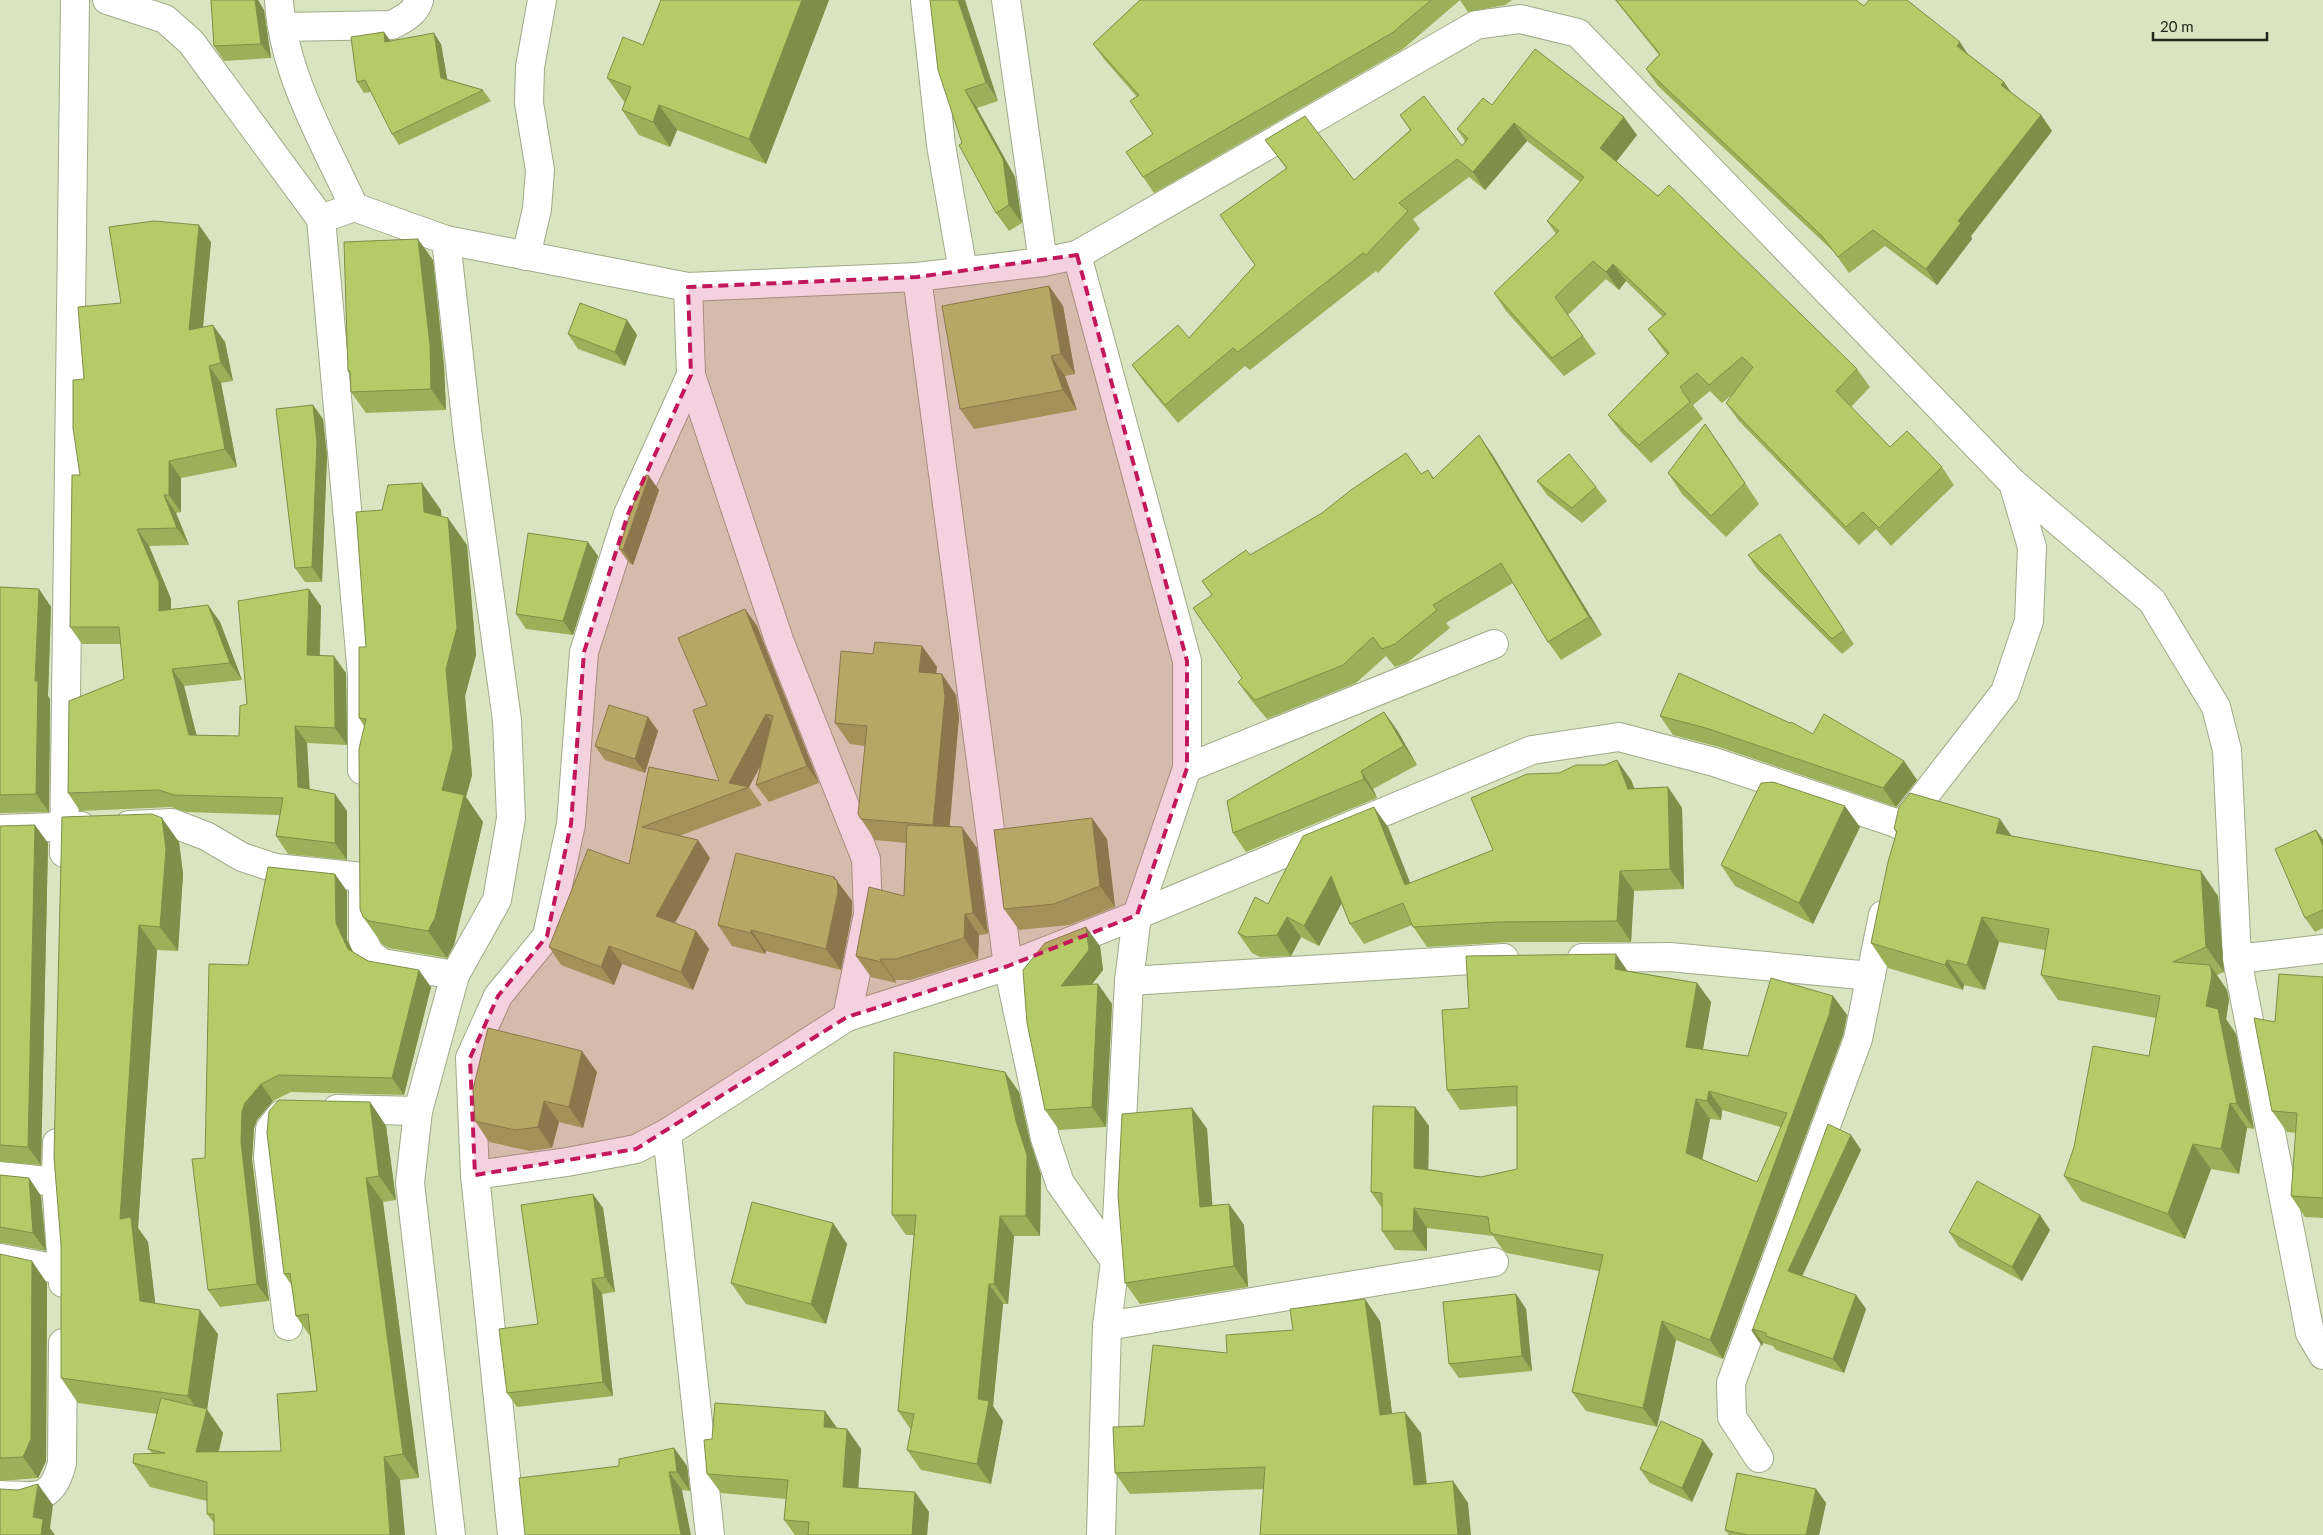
<svg xmlns="http://www.w3.org/2000/svg" width="2323" height="1535" viewBox="0 0 2323 1535" font-family="Lato,sans-serif">
<rect width="100%" height="100%" fill="#dae4c0"/>
<g fill="none" stroke-linecap="round" stroke-linejoin="round">
<defs>
<g id="minor">
<polyline points="107,0 165,19 191,42 321,219 362,675 362,770"/>
<path d="M279,0C283,74 324,141 354,207"/>
<polyline points="925,0 941,145 963,271"/>
<polyline points="1006,0 1043,262"/>
<path d="M284,27L392,25C403,19 416,13 419,0"/>
<polyline points="321,219 354,207 446,240 688,287 917,277 1043,262 1077,255 1476,25 1520,19 1578,33 2013,483 2032,547 2029,621 2005,692 1901,826"/>
<polyline points="446,240 468,437 507,720 511,818 497,900 455,975 418,1111 410,1183 451,1535"/>
<polyline points="1077,255 1187,661 1187,768 1137,915 1129,981 1115,1261 1107,1326 1101,1535"/>
<polyline points="526,256 537,209 540,170 529,103 530,67 542,0"/>
<polyline points="917,277 1008,966 1045,1138 1060,1183 1115,1261"/>
<polyline points="688,287 691,375 779,640 866,859 868,914 847,1017"/>
<polyline points="2013,483 2152,601 2216,707 2227,750 2237,959 2323,949"/>
<polyline points="1187,768 1494,644"/>
<polyline points="129,825 172,823 206,836 242,857 275,868 363,877"/>
<polyline points="0,829 81,826"/>
<polyline points="64,853 75,0"/>
<polyline points="363,878 363,940 370,954 382,963 455,975"/>
<polyline points="1582,958 1670,957 1871,976"/>
<polyline points="2237,959 2310,1333 2323,1355"/>
<polyline points="1129,981 1504,958"/>
<polyline points="337,1109 418,1111"/>
<polyline points="281,1115 270,1129 268,1157 288,1326"/>
<polyline points="667,1133 710,1535"/>
<polyline points="57,1143 56,1182 63,1283"/>
<polyline points="475,1175 567,1162 636,1149 667,1133 847,1017 1008,966 1137,915 1532,750 1619,737 1714,762 1902,825"/>
<polyline points="0,1176 56,1182"/>
<polyline points="0,1258 63,1270"/>
<polyline points="1107,1326 1494,1262"/>
<polyline points="1759,1458 1732,1417 1731,1383 1858,1039 1883,915"/>
<path d="M0,1495C36,1496 52,1503 62,1463L63,1343"/>
<polyline points="512,1535 475,1175 470,1058 498,996 547,936 571,824 584,652 628,514 691,375"/>
</g>
</defs>
<use href="#minor" stroke="#a1aa88" stroke-width="30"/>
<use href="#minor" stroke="#fff" stroke-width="28"/>
</g>
<g fill="#9caf59" fill-rule="evenodd">
<polygon points="211,0 258,0 264,10 271,58 224,61 214,46"/>
<polygon points="661,0 829,0 766,164 677,130 670,147 639,135 622,110 625,103 607,78 643,45"/>
<polygon points="930,0 998,101 977,108 1015,177 1022,223 1009,231 996,213 962,143"/>
<polygon points="1140,0 1512,0 1505,5 1468,12 1460,0 1403,49 1154,193 1126,152 1153,134 1137,97 1104,59 1093,44"/>
<polygon points="1615,0 1856,0 1864,6 1969,55 2004,82 2011,92 2041,115 2052,131 1971,236 1972,239 1937,285 1885,246 1849,273 1834,252 1658,86 1646,69 1659,55"/>
<polygon points="384,32 390,41 441,44 447,79 483,90 491,101 399,145 392,134 371,92 364,93 357,82"/>
<polygon points="1492,105 1637,135 1616,161 1857,369 1870,387 1851,407 1890,447 1942,467 1954,485 1891,546 1876,529 1859,545 1739,421 1726,403 1734,393 1722,403 1710,391 1693,405 1703,419 1651,463 1621,432 1608,415 1667,355 1661,347 1648,329 1663,317 1626,281 1619,290 1606,279 1568,315 1596,354 1564,376 1506,311 1494,293 1556,234 1547,221 1580,182 1527,141 1485,190 1469,177 1413,219 1420,229 1378,273 1376,271 1250,370 1245,366 1178,423 1144,382 1132,365 1189,338 1255,265 1286,168 1265,140 1354,180 1410,130 1400,115 1462,146 1465,141 1457,129"/>
<polygon points="211,242 203,327 225,342 233,381 221,383 237,467 181,478 181,512 176,513 189,545 149,546 171,599 171,609 208,605 220,622 242,680 184,686 196,735 239,736 247,704 321,606 320,655 346,673 347,745 307,743 310,790 347,811 347,860 288,854 276,836 280,815 186,812 171,807 80,811 68,793 124,679 121,644 82,644 70,627 80,475 84,379 121,303"/>
<polygon points="433,260 444,366 446,410 366,413 351,392 350,375 348,371"/>
<polygon points="1049,286 1063,306 1075,374 1065,376 1077,410 974,429 960,409"/>
<polygon points="627,320 637,335 625,366 578,349 568,334"/>
<polygon points="323,419 327,456 322,582 305,582 295,568"/>
<polygon points="1705,424 1759,504 1726,537 1682,494 1668,473"/>
<polygon points="1492,454 1602,635 1561,660 1548,642 1513,583 1446,623 1450,628 1408,662 1395,667 1386,656 1356,683 1267,719 1251,700 1238,682 1242,678 1212,595 1250,555 1421,474 1428,470 1434,478"/>
<polygon points="1537,481 1596,487 1607,501 1582,523 1547,495"/>
<polygon points="659,490 633,565 629,563 619,549"/>
<polygon points="441,510 441,516 467,545 476,655 465,696 472,775 466,797 483,822 454,945 447,958 388,948 382,944 363,917 364,726 359,718 366,647"/>
<polygon points="1790,549 1854,644 1842,654 1758,570 1748,555"/>
<polygon points="598,556 573,635 526,629 516,614"/>
<polygon points="0,587 39,589 51,607 48,696 50,699 49,812 0,813"/>
<polygon points="745,609 757,626 819,783 769,802 756,785 761,764 749,787 762,805 679,836 710,858 675,923 696,931 709,949 693,990 622,964 614,985 561,965 549,947 629,864 649,767 719,781 707,705"/>
<polygon points="922,646 937,667 936,673 956,695 959,717 949,827 977,848 988,934 979,935 978,959 911,980 895,980 896,983 871,977 856,956 904,896 906,843 875,840 861,819 865,746 850,744 835,723 873,654"/>
<polygon points="1384,712 1397,730 1417,765 1373,789 1377,798 1246,852 1233,833"/>
<polygon points="1660,716 1813,734 1904,761 1917,780 1896,807 1719,747 1673,735"/>
<polygon points="648,717 658,731 645,773 605,760 595,746"/>
<polygon points="1631,780 1634,788 1668,787 1682,808 1684,889 1634,891 1631,942 1511,942 1427,947 1412,925 1364,944 1350,924 1341,903 1319,946 1301,937 1291,956 1260,957 1252,953 1238,933 1268,904 1388,827 1410,883 1493,850"/>
<polygon points="62,817 179,842 183,874 178,951 157,950 138,1228 148,1242 155,1303 218,1334 207,1409 223,1433 219,1452 281,1451 317,1391 310,1336 296,1316 292,1286 284,1274 370,1102 386,1126 396,1200 383,1202 419,1478 400,1480 214,1523 207,1514 207,1501 150,1487 133,1463 152,1453 148,1449 157,1414 78,1403 61,1378"/>
<polygon points="0,826 48,843 41,1165 0,1162"/>
<polygon points="1860,827 1813,924 1735,886 1721,865"/>
<polygon points="1894,829 2012,836 2218,896 2224,972 2217,975 2227,990 2229,1000 2226,1019 2236,1034 2254,1129 2247,1128 2239,1174 2211,1169 2185,1239 2081,1201 2064,1176 2149,1056 2156,1018 2058,1000 2041,975 2045,950 1999,942 1985,990 1964,985 1963,990 1888,968 1871,943 1896,832"/>
<polygon points="2316,830 2323,840 2323,928 2315,932 2305,918"/>
<polygon points="1107,839 1115,907 1069,925 1019,930 1004,909"/>
<polygon points="836,880 852,901 852,913 841,970 766,951 765,954 732,946 718,925"/>
<polygon points="347,891 347,940 353,952 368,961 431,987 404,1095 291,1092 273,1101 257,1120 254,1128 252,1159 269,1301 220,1307 208,1290 248,965"/>
<polygon points="1100,946 1103,970 1092,984 1098,984 1112,1004 1106,1127 1059,1130 1045,1110"/>
<path d="M1628,971L1697,983L1711,1002L1703,1049L1748,1056L1833,996L1847,1015L1843,1035L1723,1359L1676,1340L1657,1427L1586,1411L1572,1392L1599,1271L1507,1253L1503,1250L1493,1236L1427,1228V1251L1395,1250L1382,1231V1208L1371,1192L1415,1107L1429,1126L1428,1169L1481,1177L1517,1169V1106L1460,1110L1447,1090L1469,1008ZM1722,1110L1781,1127L1757,1182L1702,1159L1710,1119L1721,1120Z"/>
<polygon points="2323,977 2323,1218 2305,1217 2291,1196 2296,1133 2287,1132 2272,1111 2275,1022"/>
<polygon points="597,1072 583,1128 559,1122 552,1148 530,1151 489,1142 475,1121"/>
<polygon points="1019,1092 1030,1141 1041,1175 1040,1236 1014,1236 1008,1304 1003,1304 993,1406 1003,1421 991,1484 921,1470 907,1450 911,1430 898,1411 914,1235 906,1235 892,1215"/>
<polygon points="1192,1108 1207,1129 1212,1205 1229,1204 1244,1225 1248,1287 1140,1304 1125,1283"/>
<polygon points="1851,1135 1861,1150 1802,1276 1856,1295 1866,1309 1844,1373 1776,1350 1773,1346 1763,1343 1762,1346 1752,1331"/>
<polygon points="0,1175 29,1178 41,1196 46,1251 3,1243 0,1243"/>
<polygon points="603,1208 615,1292 602,1294 613,1396 517,1407 507,1393 538,1324"/>
<polygon points="2040,1215 2050,1230 2022,1281 1959,1247 1949,1232"/>
<polygon points="833,1223 847,1244 826,1324 746,1304 731,1283"/>
<polygon points="0,1254 47,1283 46,1461 38,1478 0,1481"/>
<polygon points="1516,1294 1526,1309 1532,1371 1459,1378 1449,1364"/>
<polygon points="1380,1321 1392,1413 1421,1433 1427,1484 1453,1481 1468,1503 1264,1489 1130,1494 1115,1473 1144,1426 1227,1353 1293,1330"/>
<polygon points="825,1411 837,1428 847,1429 861,1449 858,1488 915,1492 929,1512 927,1535 795,1535 784,1520 786,1499 721,1493 707,1474"/>
<polygon points="674,1448 687,1466 690,1491 682,1490 619,1466"/>
<polygon points="1713,1454 1692,1502 1650,1483 1640,1469"/>
<polygon points="1816,1489 1826,1503 1819,1535 1729,1535 1725,1530"/>
</g>
<g fill="#7f8e48">
<polygon points="255,0 258,0 264,10 271,58 261,44"/>
<polygon points="802,0 829,0 766,164 749,139"/>
<polygon points="958,0 965,0 998,101 986,83"/>
<polygon points="384,32 392,43 385,42"/>
<polygon points="434,33 441,44 449,89 441,78"/>
<polygon points="1960,42 1971,59 1957,46"/>
<polygon points="2004,82 2015,99 2001,85"/>
<polygon points="965,90 977,108 1015,177 1022,223 1009,205"/>
<polygon points="659,105 677,130 670,147 653,122"/>
<polygon points="2041,115 2052,131 1971,236 1972,239 1937,285 1926,269 1958,221"/>
<polygon points="1624,117 1637,135 1613,166 1600,148"/>
<polygon points="1514,123 1527,141 1485,190 1473,172"/>
<polygon points="199,225 211,242 201,347 189,330"/>
<polygon points="418,239 433,260 444,366 446,410 431,389"/>
<polygon points="1613,264 1626,281 1619,290 1606,272"/>
<polygon points="1049,286 1063,306 1075,374 1061,354"/>
<polygon points="627,320 637,335 625,366 615,352"/>
<polygon points="213,325 225,342 233,381 221,363"/>
<polygon points="1051,356 1065,376 1077,410 1063,390"/>
<polygon points="209,366 221,383 237,467 225,449"/>
<polygon points="313,405 323,419 327,456 322,582 312,567"/>
<polygon points="1705,424 1720,445 1759,504 1745,483"/>
<polygon points="1479,435 1492,454 1602,635 1589,617"/>
<polygon points="169,461 181,478 181,512 169,495"/>
<polygon points="649,476 659,490 633,565 623,550"/>
<polygon points="422,483 441,510 443,539 424,512"/>
<polygon points="164,495 176,513 189,545 177,528"/>
<polygon points="448,518 467,545 476,655 465,696 472,775 466,797 483,822 454,945 447,958 428,931 446,669"/>
<polygon points="137,529 149,546 171,599 171,628 159,611"/>
<polygon points="588,542 598,556 573,635 563,621"/>
<polygon points="39,589 51,607 48,696 50,699 49,812 36,794 35,681"/>
<polygon points="309,589 321,606 319,672 307,655"/>
<polygon points="208,605 220,622 242,680 230,663"/>
<polygon points="745,609 757,626 819,783 807,766"/>
<polygon points="922,646 937,667 934,693 919,672"/>
<polygon points="334,656 346,673 347,745 335,728"/>
<polygon points="172,669 184,686 201,752 189,735"/>
<polygon points="942,674 956,695 959,717 948,846 933,825"/>
<polygon points="1384,712 1397,730 1417,765 1404,746"/>
<polygon points="766,714 779,732 749,787 729,783"/>
<polygon points="648,717 658,731 645,773 635,759"/>
<polygon points="295,726 307,743 310,805 298,787"/>
<polygon points="1617,760 1631,780 1643,809 1628,789"/>
<polygon points="1904,761 1917,780 1896,807 1883,788"/>
<polygon points="1361,771 1373,789 1377,798 1364,779"/>
<polygon points="1668,787 1682,808 1684,889 1670,869"/>
<polygon points="335,794 347,811 347,860 335,843"/>
<polygon points="1845,806 1860,827 1813,924 1799,903"/>
<polygon points="1374,807 1388,827 1419,905 1405,885"/>
<polygon points="162,818 179,842 183,874 178,951 160,927"/>
<polygon points="1092,818 1107,839 1115,907 1100,886"/>
<polygon points="2000,819 2017,844 1996,833"/>
<polygon points="35,825 48,843 41,1165 28,1147"/>
<polygon points="962,827 977,848 988,934 973,913"/>
<polygon points="2316,830 2323,840 2323,846"/>
<polygon points="698,840 710,858 669,934 656,916"/>
<polygon points="1620,871 1634,891 1631,942 1617,921"/>
<polygon points="2201,871 2218,896 2224,972 2206,947"/>
<polygon points="335,874 347,891 347,940 360,966 348,949 336,923"/>
<polygon points="1331,876 1345,897 1319,946 1304,926"/>
<polygon points="834,877 852,901 852,913 841,970 826,949"/>
<polygon points="965,914 979,935 978,959 964,938"/>
<polygon points="1287,917 1301,937 1291,956 1277,935"/>
<polygon points="1982,917 1999,942 1985,990 1967,965"/>
<polygon points="139,925 157,950 138,1228 148,1242 158,1326 140,1301 120,1219"/>
<polygon points="1086,927 1100,946 1103,970 1075,1006 1061,986"/>
<polygon points="751,930 766,951 765,954 751,933"/>
<polygon points="696,931 709,949 693,990 681,972"/>
<polygon points="609,946 622,964 614,985 601,967"/>
<polygon points="1616,954 1629,973 1615,969"/>
<polygon points="880,959 895,980 896,983 881,962"/>
<polygon points="1947,960 1964,985 1963,990 1945,965"/>
<polygon points="2210,965 2227,990 2229,1000 2226,1019 2236,1034 2254,1129 2237,1104 2206,1006"/>
<polygon points="419,970 431,987 404,1095 392,1078"/>
<polygon points="1697,983 1711,1002 1700,1066 1686,1047"/>
<polygon points="1098,984 1112,1004 1106,1127 1092,1107"/>
<polygon points="1833,996 1847,1015 1843,1035 1723,1359 1710,1340"/>
<polygon points="582,1051 597,1072 583,1128 569,1107"/>
<polygon points="1005,1072 1019,1092 1030,1141 1041,1175 1040,1236 1026,1216 1016,1121"/>
<polygon points="261,1084 273,1101 257,1120 254,1128 252,1159 269,1301 257,1284 241,1142 242,1111 245,1103"/>
<polygon points="1709,1091 1722,1110 1721,1120 1707,1101"/>
<polygon points="1696,1099 1710,1119 1700,1172 1686,1153"/>
<polygon points="544,1101 559,1122 552,1148 538,1127"/>
<polygon points="370,1102 386,1126 396,1200 379,1176"/>
<polygon points="2230,1103 2247,1128 2239,1174 2221,1149"/>
<polygon points="1415,1107 1429,1126 1428,1187 1414,1168"/>
<polygon points="1192,1108 1207,1129 1214,1228 1200,1207"/>
<polygon points="1851,1135 1861,1150 1798,1285 1788,1271"/>
<polygon points="2193,1144 2211,1169 2185,1239 2168,1214"/>
<polygon points="29,1178 41,1196 46,1251 33,1233"/>
<polygon points="366,1178 383,1202 419,1478 403,1454"/>
<polygon points="593,1194 603,1208 615,1292 605,1277"/>
<polygon points="1229,1204 1244,1225 1248,1287 1234,1266"/>
<polygon points="1414,1208 1427,1228 1427,1251 1413,1231"/>
<polygon points="2040,1215 2050,1230 2022,1281 2012,1267"/>
<polygon points="1000,1216 1014,1236 1008,1304 994,1284"/>
<polygon points="833,1223 847,1244 826,1324 811,1304"/>
<polygon points="32,1261 47,1283 46,1461 38,1478 23,1457"/>
<polygon points="592,1279 602,1294 613,1396 603,1382"/>
<polygon points="989,1284 1003,1304 993,1406 1003,1421 991,1484 977,1464 978,1399"/>
<polygon points="1516,1294 1526,1309 1532,1371 1522,1356"/>
<polygon points="1856,1295 1866,1309 1844,1373 1833,1359"/>
<polygon points="1365,1299 1380,1321 1395,1436 1380,1415"/>
<polygon points="200,1310 218,1334 207,1410 223,1433 212,1476 196,1452 204,1419 188,1396"/>
<polygon points="1662,1321 1676,1340 1657,1427 1643,1408"/>
<polygon points="1753,1329 1763,1343 1762,1346 1752,1331"/>
<polygon points="825,1411 839,1431 824,1427"/>
<polygon points="1405,1412 1421,1433 1429,1507 1414,1485"/>
<polygon points="847,1429 861,1449 857,1507 843,1487"/>
<polygon points="1703,1440 1713,1454 1692,1502 1682,1488"/>
<polygon points="674,1448 687,1466 690,1491 677,1472"/>
<polygon points="384,1457 400,1480 405,1535 390,1535"/>
<polygon points="669,1472 682,1490 691,1535 681,1535"/>
<polygon points="1453,1481 1468,1503 1471,1535 1458,1535"/>
<polygon points="38,1484 53,1505 50,1528 55,1535 41,1535 33,1517"/>
<polygon points="1816,1489 1826,1503 1819,1535 1806,1535"/>
<polygon points="915,1492 929,1512 927,1535 912,1535"/>
</g>
<g fill="#b5cb67" stroke="#7f8e48" fill-rule="evenodd">
<polygon points="211,0 255,0 261,44 214,46"/>
<polygon points="661,0 802,0 749,139 659,105 653,122 622,110 631,87 607,78 623,37 643,45"/>
<polygon points="930,0 958,0 986,83 965,90 1003,159 1009,205 996,213 959,145 962,143 938,70"/>
<polygon points="1140,0 1431,0 1392,33 1143,177 1126,152 1153,134 1130,101 1139,95 1093,44"/>
<polygon points="1616,0 1856,0 1864,6 1869,0 1907,0 1960,42 1957,46 2004,82 2001,85 2041,115 1958,221 1961,223 1926,269 1873,230 1838,257 1822,236 1646,69 1660,54"/>
<polygon points="384,32 385,42 434,33 441,78 483,90 392,134 365,80 357,82 351,37"/>
<polygon points="1535,49 1624,117 1600,148 1658,196 1669,185 1857,369 1836,391 1890,447 1907,431 1942,467 1879,528 1863,512 1846,527 1726,403 1753,367 1742,357 1709,385 1697,373 1680,387 1690,402 1639,445 1608,415 1669,353 1648,329 1666,314 1613,264 1606,272 1593,261 1555,297 1583,336 1552,358 1494,293 1559,231 1547,221 1584,177 1514,123 1473,172 1457,159 1399,203 1408,211 1366,255 1363,253 1238,352 1233,348 1165,405 1132,365 1178,325 1189,338 1255,265 1220,215 1287,168 1265,140 1305,116 1354,180 1411,130 1400,115 1424,96 1462,146 1468,138 1457,129 1483,98 1492,105"/>
<polygon points="154,221 199,225 189,330 213,325 221,363 209,366 225,449 169,461 169,495 164,495 177,528 137,529 159,582 159,611 208,605 230,663 172,669 189,735 239,736 240,706 247,704 238,601 309,589 307,655 334,656 335,728 295,726 298,787 335,794 335,843 276,836 283,798 174,795 159,790 68,793 69,701 124,679 119,627 70,627 72,475 80,475 73,428 73,380 84,379 78,307 121,303 109,227"/>
<polygon points="418,239 430,345 431,389 351,392 350,371 348,371 344,242"/>
<polygon points="1049,286 1061,354 1051,356 1063,390 960,409 942,306"/>
<polygon points="580,303 627,320 615,352 568,334"/>
<polygon points="313,405 317,442 312,567 295,568 276,409"/>
<polygon points="1705,424 1745,483 1711,516 1668,473"/>
<polygon points="1479,435 1589,617 1548,642 1501,563 1433,605 1437,610 1395,644 1382,649 1373,637 1343,665 1255,700 1238,682 1242,678 1193,608 1212,595 1202,581 1246,550 1250,555 1322,513 1351,490 1406,453 1421,474 1428,470 1433,479"/>
<polygon points="1569,454 1596,487 1572,508 1537,481"/>
<polygon points="646,475 649,476 623,550 619,549 633,505"/>
<polygon points="422,483 424,512 448,518 457,628 446,669 453,748 442,790 464,795 435,918 428,931 369,921 363,917 360,909 359,749 366,719 359,718 359,647 366,647 356,512 382,510 388,485"/>
<polygon points="528,533 588,542 563,621 516,614"/>
<polygon points="1780,534 1844,630 1832,639 1748,555"/>
<polygon points="0,587 39,589 35,681 38,681 36,794 0,795"/>
<polygon points="745,609 807,766 756,785 773,716 766,714 729,783 749,787 642,827 698,840 656,916 696,931 681,972 609,946 601,967 549,947 588,849 629,864 649,767 719,781 693,710 707,705 678,638"/>
<polygon points="875,642 922,646 919,672 942,674 945,696 933,825 861,819 858,814 867,726 835,723 841,651 873,654"/>
<polygon points="1679,673 1790,723 1791,722 1813,734 1824,714 1904,761 1883,788 1706,728 1660,716"/>
<polygon points="609,705 648,717 635,759 595,746"/>
<polygon points="1384,712 1404,746 1361,771 1364,779 1233,833 1227,801"/>
<polygon points="1617,760 1628,789 1668,787 1670,869 1620,871 1617,921 1497,922 1413,927 1403,903 1350,924 1331,876 1304,926 1287,917 1277,935 1246,937 1238,933 1255,897 1268,904 1303,836 1374,807 1405,885 1493,850 1471,798 1527,774 1559,773 1576,765 1605,765"/>
<polygon points="1773,782 1845,806 1799,903 1721,865 1761,783"/>
<polygon points="1910,793 2000,819 1996,833 2201,871 2206,947 2173,962 2210,965 2212,975 2206,1006 2218,1009 2237,1104 2230,1103 2221,1149 2193,1144 2168,1214 2064,1176 2074,1147 2093,1046 2149,1056 2160,996 2041,975 2049,929 1982,917 1967,965 1947,960 1945,965 1871,943 1888,862 1897,831 1894,829 1899,807"/>
<polygon points="152,814 162,818 166,849 160,927 139,925 120,1219 131,1217 140,1301 200,1310 188,1396 61,1378 61,1245 54,1157 62,817"/>
<polygon points="1092,818 1100,886 1054,904 1004,909 994,830"/>
<polygon points="35,825 28,1147 0,1145 0,826"/>
<polygon points="907,825 962,827 973,913 965,914 964,938 896,959 880,959 881,962 856,956 869,887 904,896"/>
<polygon points="2316,830 2323,846 2323,910 2305,918 2275,849"/>
<polygon points="736,853 834,877 834,879 837,880 838,892 826,949 751,930 751,933 718,925"/>
<polygon points="268,867 335,874 336,923 348,949 368,961 419,970 392,1078 279,1075 261,1084 245,1103 242,1111 241,1142 257,1284 208,1290 192,1159 205,1158 209,964 248,965"/>
<polygon points="1086,927 1089,950 1061,986 1098,984 1092,1107 1045,1110 1027,1023 1023,970 1045,943"/>
<path d="M1616,954L1615,969L1697,983L1686,1047L1748,1056L1771,978L1833,996L1829,1015L1710,1340L1662,1321L1643,1408L1572,1392L1603,1255L1493,1234L1490,1231L1488,1217L1414,1208L1413,1231H1382V1193L1371,1192L1373,1106L1415,1107L1414,1168L1481,1177L1517,1169V1086L1447,1090L1442,1010L1469,1008L1466,956ZM1709,1091L1787,1113L1757,1182L1686,1153L1696,1099L1707,1101Z"/>
<polygon points="2279,974 2323,977 2323,1198 2291,1196 2297,1113 2272,1111 2254,1018 2275,1022"/>
<polygon points="488,1028 582,1051 569,1107 544,1101 538,1127 515,1130 475,1121 473,1089"/>
<polygon points="894,1052 1005,1072 1016,1121 1027,1155 1026,1216 1000,1216 994,1284 989,1284 978,1399 989,1401 977,1464 907,1450 914,1414 898,1411 916,1215 892,1215"/>
<polygon points="279,1100 370,1102 379,1176 366,1178 403,1454 384,1457 390,1535 214,1535 214,1514 207,1514 207,1482 133,1463 134,1454 165,1453 148,1449 161,1398 207,1409 196,1452 281,1451 277,1394 317,1391 308,1314 296,1316 290,1273 284,1274 267,1133 269,1111"/>
<polygon points="1192,1108 1200,1207 1229,1204 1234,1266 1125,1283 1118,1195 1122,1114"/>
<polygon points="1828,1124 1851,1135 1788,1271 1856,1295 1833,1359 1766,1336 1766,1333 1753,1329 1752,1331"/>
<polygon points="0,1175 29,1178 33,1233 0,1227"/>
<polygon points="1977,1181 2040,1215 2012,1267 1949,1232"/>
<polygon points="593,1194 605,1277 592,1279 603,1382 507,1393 499,1329 538,1324 521,1205"/>
<polygon points="752,1202 833,1223 811,1304 731,1283"/>
<polygon points="0,1254 32,1261 31,1439 23,1457 0,1458"/>
<polygon points="1516,1294 1522,1356 1449,1364 1443,1302"/>
<polygon points="1365,1299 1380,1415 1405,1412 1414,1485 1453,1481 1458,1535 1260,1535 1265,1467 1115,1473 1113,1427 1144,1426 1153,1345 1227,1353 1226,1335 1293,1330 1290,1309"/>
<polygon points="715,1403 825,1411 824,1427 847,1429 843,1487 915,1492 912,1535 808,1535 809,1522 784,1520 788,1480 707,1474 704,1440 712,1439"/>
<polygon points="1661,1421 1703,1440 1682,1488 1640,1469"/>
<polygon points="674,1448 677,1472 669,1472 681,1535 525,1535 519,1478 619,1466 619,1459"/>
<polygon points="1737,1473 1816,1489 1806,1535 1748,1535 1725,1530"/>
<polygon points="38,1484 33,1517 43,1519 41,1535 0,1535 0,1489 18,1490"/>
</g>
<path fill="#c2185b" fill-opacity="0.2" stroke="#c2185b" stroke-width="4" stroke-dasharray="10 6" stroke-linejoin="round" d="M1077,255L1187,661V768L1137,915L1008,966L847,1017L636,1149L475,1175L470,1058L498,996L547,936L571,824L584,652L628,514L691,375L688,287L917,277Z"/>
<path d="M2153 32v8h114v-8" fill="none" stroke="#24281a" stroke-width="2.5"/>
<text x="2160" y="32" font-size="15" fill="#24281a" stroke="#dae4c0" stroke-width="4" paint-order="stroke">20 m</text>
</svg>
